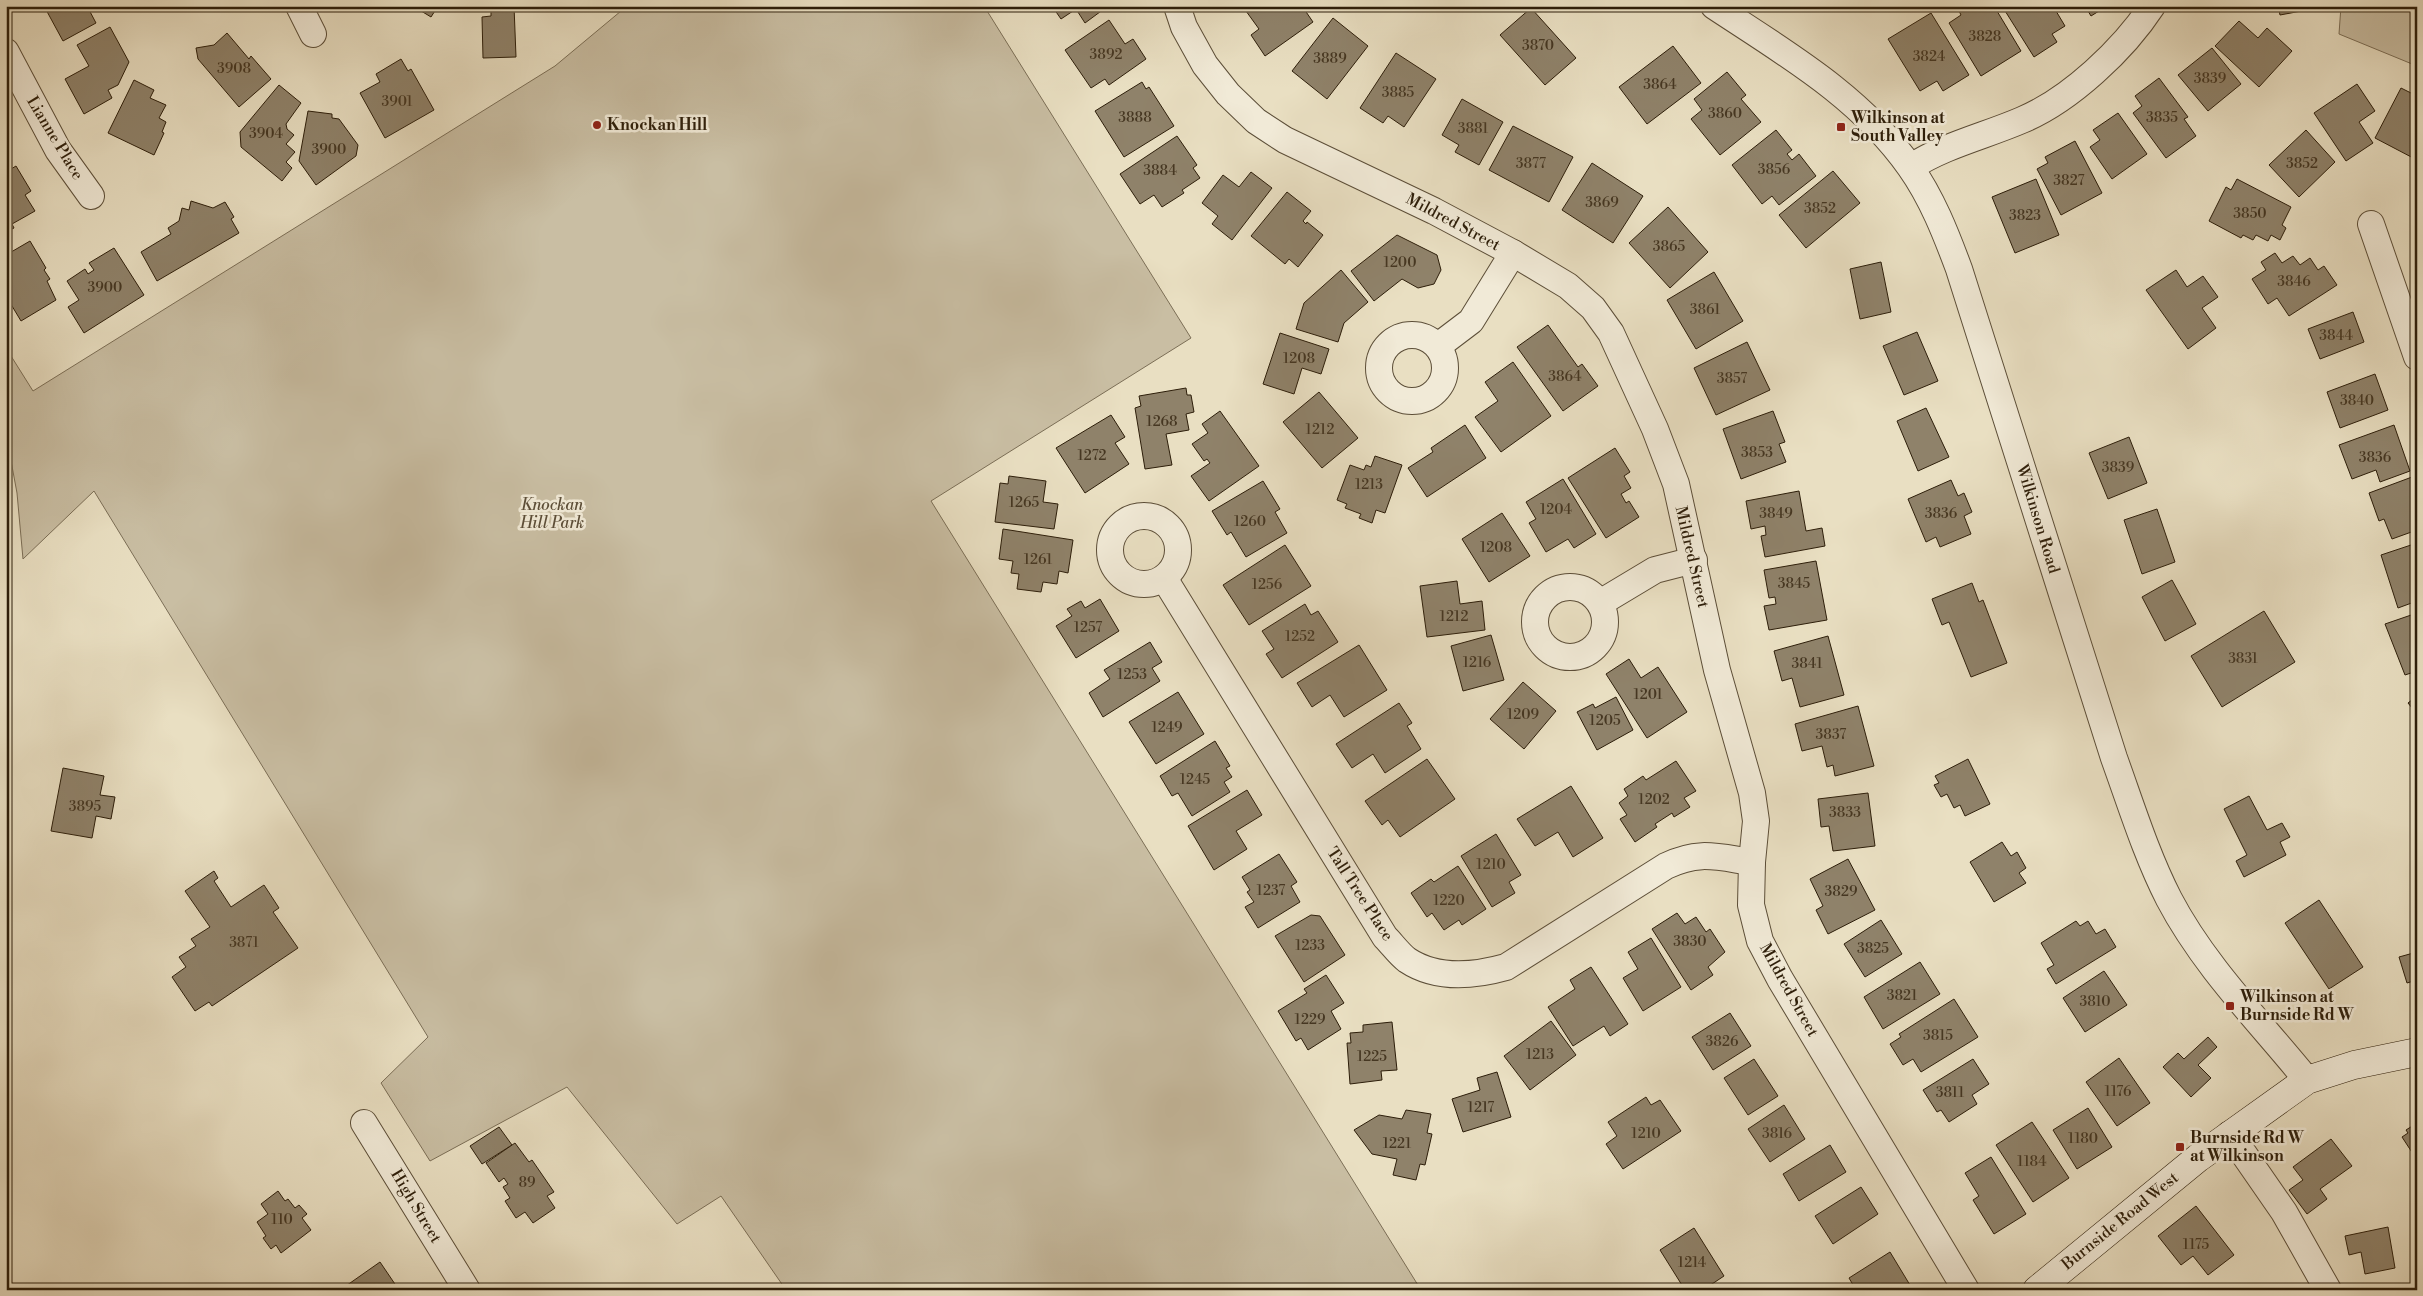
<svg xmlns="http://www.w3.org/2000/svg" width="2423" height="1296" viewBox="0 0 2423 1296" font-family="'Libre Bodoni',serif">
<rect width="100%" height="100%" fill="#e9dfc2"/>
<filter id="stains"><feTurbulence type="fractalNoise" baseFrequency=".004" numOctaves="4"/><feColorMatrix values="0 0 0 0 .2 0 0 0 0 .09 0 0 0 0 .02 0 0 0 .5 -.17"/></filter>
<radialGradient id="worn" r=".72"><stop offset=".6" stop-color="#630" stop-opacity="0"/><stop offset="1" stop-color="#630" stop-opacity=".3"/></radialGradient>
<g fill="#c9bea3" stroke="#7b6e56">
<polygon points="627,6 984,6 1191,338 931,501 1421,1290 786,1290 721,1196 677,1224 567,1087 430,1161 381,1083 428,1037 94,491 23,559 17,493 6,434 6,348 33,391 555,66"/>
<polygon points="2341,6 2417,6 2417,66 2339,34"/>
</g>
<g fill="#8f826a" stroke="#2d1e0a">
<polygon points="44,6 87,6 96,23 63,41"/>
<polygon points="413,6 438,6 431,17"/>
<polygon points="491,6 514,6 516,57 483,58 482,17 491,16"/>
<polygon points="1052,6 1108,6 1085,23 1076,9 1061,19"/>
<polygon points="1253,6 1302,6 1313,22 1265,56 1251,35 1259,29 1246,11"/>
<polygon points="1968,6 1994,6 2021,51 1981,76 1949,23 1961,15 1959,11"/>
<polygon points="2002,6 2053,6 2065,26 2052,34 2057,42 2034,57"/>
<polygon points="2085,6 2107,6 2091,16"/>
<polygon points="2278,6 2311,6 2312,9 2280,15"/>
<polygon points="1531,8 1576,58 1545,85 1500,35"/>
<polygon points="1931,13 1969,75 1943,91 1937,81 1920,91 1888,39"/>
<polygon points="1333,18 1368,46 1327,99 1292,71"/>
<polygon points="1109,20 1125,44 1133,39 1146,59 1109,85 1105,79 1091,88 1065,50"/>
<polygon points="2239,21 2258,38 2267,28 2292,51 2259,87 2215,46"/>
<polygon points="110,27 129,62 118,85 108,90 112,98 84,114 65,79 89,66 77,45"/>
<polygon points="227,33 249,59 251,56 271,79 239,107 198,59 196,48 214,45"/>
<polygon points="1673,46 1701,83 1647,124 1619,87"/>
<polygon points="2212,48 2241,84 2208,111 2178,75"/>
<polygon points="1396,53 1436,79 1404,127 1388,116 1383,123 1360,108"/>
<polygon points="401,59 408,71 411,69 434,110 385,138 360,93 380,82 376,74"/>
<polygon points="1727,72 1746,95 1741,99 1761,122 1720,155 1691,119 1702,110 1694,99"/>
<polygon points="2159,78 2188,117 2184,119 2196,136 2166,158 2133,113 2142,106 2135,96"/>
<polygon points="134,80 154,90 150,98 166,105 159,118 166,122 162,132 164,133 154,155 108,133"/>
<polygon points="1142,82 1146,89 1149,87 1174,126 1124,157 1095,111"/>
<polygon points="2357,84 2375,111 2359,122 2373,143 2346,161 2314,113"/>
<polygon points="279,85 301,103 286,124 287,129 294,135 286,144 295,152 286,162 292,168 282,181 241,147 240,132"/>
<polygon points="2401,88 2417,96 2417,160 2375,138"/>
<polygon points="1462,99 1503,122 1479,165 1455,152 1459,145 1442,135"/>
<polygon points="308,111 332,114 332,118 339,119 358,145 356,156 316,185 299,161"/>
<polygon points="2118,113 2147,154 2112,179 2090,147 2100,140 2093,130"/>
<polygon points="1513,126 1573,157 1549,202 1489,170"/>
<polygon points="1776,130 1792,150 1787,154 1792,160 1799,154 1816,176 1779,205 1772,196 1762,204 1732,165"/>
<polygon points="2306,130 2335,162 2299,197 2269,165"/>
<polygon points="1177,136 1197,165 1193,168 1200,178 1182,190 1184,193 1162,207 1154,195 1140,204 1120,174"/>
<polygon points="2075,141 2102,193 2061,215 2037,169 2048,163 2045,157"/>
<polygon points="1592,163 1643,196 1613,243 1562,210"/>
<polygon points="16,166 31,191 25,195 35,211 12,224 14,228 6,232 6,172"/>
<polygon points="1833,171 1860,203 1806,248 1779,215"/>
<polygon points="1251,172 1272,188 1232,240 1212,224 1218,216 1202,203 1223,175 1239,187"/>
<polygon points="2036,179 2059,235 2015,253 1992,197"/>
<polygon points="2237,179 2291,207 2282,225 2286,228 2280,240 2271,235 2268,241 2256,235 2253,240 2243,235 2241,238 2209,221 2226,187 2231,190"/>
<polygon points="1287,192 1311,211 1303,221 1306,224 1307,222 1323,235 1298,267 1289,259 1285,264 1251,236"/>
<polygon points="191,201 213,208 225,202 234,217 231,219 239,233 157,281 141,252 171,234 168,228 179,221 182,208 189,210"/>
<polygon points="1668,207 1708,252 1670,288 1629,243"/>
<polygon points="1397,235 1437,255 1441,270 1434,284 1418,288 1402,279 1374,301 1351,271"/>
<polygon points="30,241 46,268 44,270 50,279 47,281 56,300 21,321 6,296 6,255"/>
<polygon points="114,248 144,295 84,333 68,307 79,300 67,281 85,269 88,274 94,270 89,263"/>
<polygon points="2275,253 2282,263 2293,256 2300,265 2310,258 2318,270 2324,266 2337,285 2289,316 2277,298 2268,304 2252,279 2266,270 2261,262"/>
<polygon points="1881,262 1891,312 1860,319 1850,269"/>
<polygon points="1341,270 1368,302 1344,323 1338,342 1296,329 1304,303"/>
<polygon points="2176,270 2187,287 2203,276 2218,297 2202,308 2216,328 2188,349 2146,290"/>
<polygon points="1714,272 1743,321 1696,349 1667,300"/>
<polygon points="2353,312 2364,342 2320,359 2308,329"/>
<polygon points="1548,325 1578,367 1582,364 1598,386 1563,411 1517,347"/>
<polygon points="1917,332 1938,381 1904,395 1883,346"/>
<polygon points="1280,333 1329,349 1321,374 1302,368 1294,394 1263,384"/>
<polygon points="1747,342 1770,390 1716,415 1694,368"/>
<polygon points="1513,362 1551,416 1501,452 1475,417 1498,401 1485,382"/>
<polygon points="2375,374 2388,410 2340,428 2327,392"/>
<polygon points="1186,388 1187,395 1191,395 1194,412 1186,414 1189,430 1166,434 1172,465 1145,469 1135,408 1141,406 1139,396"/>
<polygon points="1319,392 1358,438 1322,468 1283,422"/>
<polygon points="1926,408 1949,457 1918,471 1897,421"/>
<polygon points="1220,411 1259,466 1209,501 1191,476 1210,463 1207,459 1204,461 1192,444 1208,433 1202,424"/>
<polygon points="1773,411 1785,442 1779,444 1786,462 1741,479 1723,429"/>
<polygon points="1111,415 1125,437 1115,443 1129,464 1085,493 1056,448"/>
<polygon points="1465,425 1486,458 1427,497 1408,468 1433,452 1431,448"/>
<polygon points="2394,425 2410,471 2380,482 2376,470 2352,479 2339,445"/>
<polygon points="2129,437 2147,483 2108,499 2089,453"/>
<polygon points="1615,448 1630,472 1624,476 1631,488 1621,494 1626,503 1629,501 1639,517 1606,538 1568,478"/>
<polygon points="1375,456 1402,465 1385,513 1376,510 1372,523 1359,518 1361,514 1345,508 1347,504 1337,500 1350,465 1364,470 1366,465 1371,467"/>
<polygon points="1009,476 1046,481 1043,502 1058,504 1054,529 995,522 1000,483 1008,484"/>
<polygon points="2412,477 2417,490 2417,530 2392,539 2384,519 2379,521 2369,493"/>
<polygon points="1563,479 1596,534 1574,548 1568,539 1546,552 1529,523 1536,519 1526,502"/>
<polygon points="1951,480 1958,496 1964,493 1972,512 1964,516 1971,534 1940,547 1936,537 1926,542 1908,499"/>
<polygon points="1263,481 1280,509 1275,512 1287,533 1246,557 1231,532 1227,535 1212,511"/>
<polygon points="1799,491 1806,531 1822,528 1825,546 1765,557 1761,536 1766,535 1765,526 1751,529 1746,501"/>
<polygon points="2157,509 2175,562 2142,574 2124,520"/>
<polygon points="1502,513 1530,556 1489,582 1462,539"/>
<polygon points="1003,529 1073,540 1068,573 1059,571 1057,584 1043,582 1041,592 1017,589 1019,574 1011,573 1013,561 999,559"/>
<polygon points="2417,543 2417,601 2398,608 2381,555"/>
<polygon points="1285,545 1311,586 1249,625 1223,585"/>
<polygon points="1816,561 1827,620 1769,630 1764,606 1776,604 1775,597 1769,598 1764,570"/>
<polygon points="2172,580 2196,624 2165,641 2142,597"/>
<polygon points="1457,581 1460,604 1482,601 1485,630 1427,637 1420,586"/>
<polygon points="1972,583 1979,602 1983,600 2007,663 1971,677 1949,622 1942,625 1932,599"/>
<polygon points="1100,599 1119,631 1076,658 1056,626 1072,616 1067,609 1081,601 1085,608"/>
<polygon points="1305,604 1311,615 1318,611 1338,642 1282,678 1266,654 1274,649 1262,631"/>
<polygon points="2264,611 2295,662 2222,707 2191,656"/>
<polygon points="2417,613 2417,671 2405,675 2385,624"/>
<polygon points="1491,635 1504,680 1463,691 1451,646"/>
<polygon points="1828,636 1844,695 1800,707 1792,678 1782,681 1774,651"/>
<polygon points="1150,642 1162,662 1152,668 1160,681 1103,717 1089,693 1110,679 1104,670"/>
<polygon points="1359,645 1387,690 1344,717 1330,695 1312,707 1297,683"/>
<polygon points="1629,659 1641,678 1658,667 1687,712 1647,738 1606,674"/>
<polygon points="1523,682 1556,711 1524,749 1490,719"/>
<polygon points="1178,692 1204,734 1156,764 1129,722"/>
<polygon points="2417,696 2417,714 2408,703"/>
<polygon points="1616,697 1633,730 1597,750 1577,712 1593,704 1595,708"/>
<polygon points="1399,703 1412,723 1407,726 1421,749 1385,773 1373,754 1352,768 1336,744"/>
<polygon points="1858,706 1874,766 1835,776 1833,765 1827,767 1822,746 1802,751 1795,724"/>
<polygon points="1215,741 1230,766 1226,768 1232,777 1224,782 1230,792 1192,816 1178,793 1172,796 1160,776"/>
<polygon points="1427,759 1455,799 1400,837 1388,820 1382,825 1365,801"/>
<polygon points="1968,759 1990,804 1965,816 1960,805 1954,808 1947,794 1941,797 1934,785 1939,783 1935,776"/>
<polygon points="1676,761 1696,791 1684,798 1690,807 1674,817 1672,813 1655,824 1657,827 1635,842 1620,819 1627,815 1619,803 1628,796 1624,789 1643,776 1646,780"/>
<polygon points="63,768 104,776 100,795 115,797 111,819 96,816 92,838 51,831"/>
<polygon points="1571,786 1603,838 1573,857 1558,832 1535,846 1517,819"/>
<polygon points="1247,790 1262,815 1236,831 1247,849 1214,870 1188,826"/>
<polygon points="1868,793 1875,846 1833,851 1829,826 1821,827 1818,799"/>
<polygon points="2249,796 2267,830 2282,823 2290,837 2280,842 2286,855 2244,877 2236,861 2247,855 2224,809"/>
<polygon points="1496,834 1521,875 1509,882 1515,893 1492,907 1461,856"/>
<polygon points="2002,842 2011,856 2017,852 2026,868 2019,873 2026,883 1994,902 1970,862"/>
<polygon points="1279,854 1297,882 1291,886 1300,902 1258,928 1245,907 1254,902 1247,892 1250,890 1242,877"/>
<polygon points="1848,859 1875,910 1828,934 1816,910 1823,906 1810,879"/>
<polygon points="1458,866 1486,909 1462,925 1459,920 1444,930 1432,913 1427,917 1411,893 1431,879 1434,882"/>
<polygon points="214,871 218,878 214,881 231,907 264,885 279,908 273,912 298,948 212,1006 209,1002 195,1011 172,977 186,967 179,957 196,946 191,939 210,927 185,891"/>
<polygon points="2319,900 2363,967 2329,989 2285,923"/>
<polygon points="1677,913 1685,924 1696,917 1706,932 1710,929 1725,952 1708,967 1713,975 1691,990 1652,929"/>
<polygon points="1311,915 1320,916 1345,955 1304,982 1275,936"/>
<polygon points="1881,920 1902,954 1865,977 1844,944"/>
<polygon points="2076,921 2080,926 2088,921 2096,934 2105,929 2116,947 2056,984 2047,969 2054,965 2041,943"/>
<polygon points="1651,938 1681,987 1643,1011 1623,978 1638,969 1628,952"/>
<polygon points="2417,952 2417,980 2407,983 2399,957"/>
<polygon points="1920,962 1940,994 1883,1029 1864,997"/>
<polygon points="1591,967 1628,1024 1610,1036 1604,1026 1573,1046 1548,1007 1575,989 1570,980"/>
<polygon points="2104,971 2127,1005 2085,1032 2063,998"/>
<polygon points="1326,975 1344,1003 1331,1011 1341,1029 1308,1050 1301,1038 1296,1041 1278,1011 1307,993 1304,989"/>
<polygon points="1954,999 1978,1037 1921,1072 1913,1059 1903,1065 1890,1044 1901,1037 1899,1034"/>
<polygon points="1730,1013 1751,1046 1713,1070 1692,1037"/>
<polygon points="1551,1021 1576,1055 1530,1090 1504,1056"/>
<polygon points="1392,1022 1397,1070 1381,1071 1382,1080 1350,1084 1347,1043 1351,1043 1350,1033 1363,1032 1363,1025"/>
<polygon points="2208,1037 2217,1047 2198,1065 2211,1078 2191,1097 2163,1067 2178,1053 2184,1059"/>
<polygon points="2119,1058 2150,1103 2117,1126 2086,1082"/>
<polygon points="1754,1059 1778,1096 1748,1115 1724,1078"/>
<polygon points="1973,1059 1989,1084 1972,1095 1977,1104 1949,1122 1941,1110 1937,1112 1923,1090"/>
<polygon points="1497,1072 1511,1117 1463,1132 1452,1099 1480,1090 1477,1078"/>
<polygon points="1646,1097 1651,1105 1660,1100 1681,1131 1623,1169 1606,1144 1617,1136 1608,1122"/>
<polygon points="1784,1105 1805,1139 1770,1162 1748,1129"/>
<polygon points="2088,1108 2112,1147 2077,1169 2053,1130"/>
<polygon points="1406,1110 1431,1114 1427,1133 1432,1134 1425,1165 1420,1164 1416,1180 1393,1175 1397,1159 1372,1154 1354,1130 1379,1115 1402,1119"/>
<polygon points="2032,1122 2069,1178 2033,1202 1996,1145"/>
<polygon points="2417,1123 2417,1160 2402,1137 2408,1133 2406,1130"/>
<polygon points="499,1127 512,1145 482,1164 470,1146"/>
<polygon points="2331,1139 2352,1166 2320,1189 2327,1199 2307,1214 2289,1190 2303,1180 2293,1167"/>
<polygon points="515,1143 529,1162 532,1160 554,1192 547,1196 555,1208 533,1223 525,1212 516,1218 505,1201 510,1198 503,1187 508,1184 504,1178 499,1182 486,1163"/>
<polygon points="1830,1145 1846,1172 1799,1201 1783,1174"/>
<polygon points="1991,1157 2026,1214 1994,1234 1973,1200 1979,1196 1965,1173"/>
<polygon points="1861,1187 1878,1214 1833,1244 1815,1216"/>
<polygon points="278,1191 285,1201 288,1199 295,1208 299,1205 307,1214 302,1218 311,1230 281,1253 276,1245 271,1249 263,1238 266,1236 257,1222 268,1214 261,1204"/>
<polygon points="2196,1206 2234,1255 2208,1275 2193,1256 2181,1265 2158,1236"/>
<polygon points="2388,1227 2395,1268 2365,1274 2361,1252 2349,1255 2345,1236"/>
<polygon points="1694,1228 1724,1276 1703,1290 1685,1290 1660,1250"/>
<polygon points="1890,1252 1913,1290 1856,1290 1849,1278"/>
<polygon points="380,1262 399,1290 345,1290 343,1288"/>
</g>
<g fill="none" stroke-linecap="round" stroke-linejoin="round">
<defs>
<g id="street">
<polyline points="299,6 313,34"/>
<polyline points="1177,6 1184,27 1205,65 1228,94 1256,121 1285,140 1434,211 1513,253 1568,286 1593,308 1611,333 1655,429 1676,484 1717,670 1752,793 1756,821 1752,862 1751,905 1760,941 1780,979 1966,1290"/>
<path d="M1714,6C1785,53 1860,96 1910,167C1932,198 1946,234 1959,269L2114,758C2131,805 2146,854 2169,899C2204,966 2260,1022 2307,1080"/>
<polyline points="6,52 58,150 91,196"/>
<path d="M1911,167C1945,145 1985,136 2022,120C2070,100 2124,49 2152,6"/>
<polyline points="2371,224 2417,357"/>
<circle cx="1412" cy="368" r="33"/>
<polyline points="1438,346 1471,321 1513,253"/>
<circle cx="1144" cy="550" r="34"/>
<path d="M1164,578L1385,937C1392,944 1399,954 1407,960C1437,980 1474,976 1506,967L1666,866C1699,850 1717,857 1752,862"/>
<circle cx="1570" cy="622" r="35"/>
<polyline points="1600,603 1655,570 1694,560"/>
<polyline points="364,1123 467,1290"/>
<polyline points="2230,1134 2284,1212 2328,1290"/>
</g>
<polyline id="secondary" points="2037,1290 2198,1158 2307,1080 2354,1065 2417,1052"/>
</defs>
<use href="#street" stroke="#5c4e38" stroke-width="28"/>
<use href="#secondary" stroke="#2d1e0a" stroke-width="29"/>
<use href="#street" stroke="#f1ead7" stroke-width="26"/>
<use href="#secondary" stroke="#f1ead7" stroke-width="28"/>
</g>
<g fill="#8f2418" stroke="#f1ead7" stroke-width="2">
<circle cx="597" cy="125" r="5"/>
<rect x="1836" y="122" width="10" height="10" rx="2.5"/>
<rect x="2225" y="1001" width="10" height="10" rx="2.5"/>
<rect x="2175" y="1142" width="10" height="10" rx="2.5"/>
</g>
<g text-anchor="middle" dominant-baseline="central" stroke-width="5" stroke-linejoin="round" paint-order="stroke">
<g font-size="14" fill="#463722">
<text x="1985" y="37">3828</text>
<text x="1538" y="46">3870</text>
<text x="1106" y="55">3892</text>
<text x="1929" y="57">3824</text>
<text x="1330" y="59">3889</text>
<text x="234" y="69">3908</text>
<text x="2210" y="79">3839</text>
<text x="1660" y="85">3864</text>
<text x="1398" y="93">3885</text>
<text x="397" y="102">3901</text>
<text x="1725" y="114">3860</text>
<text x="1135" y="118">3888</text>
<text x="2162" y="118">3835</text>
<text x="1473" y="129">3881</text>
<text x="266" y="134">3904</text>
<text x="329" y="150">3900</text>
<text x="1531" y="164">3877</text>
<text x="2302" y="164">3852</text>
<text x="1774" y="170">3856</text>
<text x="1160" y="171">3884</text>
<text x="2069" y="181">3827</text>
<text x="1602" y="203">3869</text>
<text x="1820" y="209">3852</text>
<text x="2250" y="214">3850</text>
<text x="2025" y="216">3823</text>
<text x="1669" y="247">3865</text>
<text x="1400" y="263">1200</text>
<text x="2294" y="282">3846</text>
<text x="105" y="288">3900</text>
<text x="1705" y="310">3861</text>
<text x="2336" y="336">3844</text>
<text x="1299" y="359">1208</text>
<text x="1565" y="377">3864</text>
<text x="1732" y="379">3857</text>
<text x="2357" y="401">3840</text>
<text x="1162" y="422">1268</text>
<text x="1320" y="430">1212</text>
<text x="1757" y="453">3853</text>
<text x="1092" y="456">1272</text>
<text x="2375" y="458">3836</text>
<text x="2118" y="468">3839</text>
<text x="1369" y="485">1213</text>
<text x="1024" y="503">1265</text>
<text x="1556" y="510">1204</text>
<text x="1776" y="514">3849</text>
<text x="1941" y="514">3836</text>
<text x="1250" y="522">1260</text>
<text x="1496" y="548">1208</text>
<text x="1038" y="560">1261</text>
<text x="1794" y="584">3845</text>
<text x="1267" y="585">1256</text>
<text x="1454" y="617">1212</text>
<text x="1088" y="628">1257</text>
<text x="1300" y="637">1252</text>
<text x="2243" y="659">3831</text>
<text x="1477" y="663">1216</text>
<text x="1807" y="664">3841</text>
<text x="1132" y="675">1253</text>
<text x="1648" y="695">1201</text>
<text x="1523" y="715">1209</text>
<text x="1605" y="721">1205</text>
<text x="1167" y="728">1249</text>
<text x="1831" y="735">3837</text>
<text x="1195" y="780">1245</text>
<text x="1654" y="800">1202</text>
<text x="85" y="807">3895</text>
<text x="1845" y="813">3833</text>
<text x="1491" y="865">1210</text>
<text x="1271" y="891">1237</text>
<text x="1841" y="892">3829</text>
<text x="1449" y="901">1220</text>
<text x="1690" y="942">3830</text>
<text x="244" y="943">3871</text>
<text x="1310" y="946">1233</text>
<text x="1873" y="949">3825</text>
<text x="1902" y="996">3821</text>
<text x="2095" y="1002">3810</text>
<text x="1310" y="1020">1229</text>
<text x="1938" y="1036">3815</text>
<text x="1722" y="1042">3826</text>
<text x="1540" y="1055">1213</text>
<text x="1372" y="1057">1225</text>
<text x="2118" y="1092">1176</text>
<text x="1950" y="1093">3811</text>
<text x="1481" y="1108">1217</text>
<text x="1646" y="1134">1210</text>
<text x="1777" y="1134">3816</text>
<text x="2083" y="1139">1180</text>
<text x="1397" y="1144">1221</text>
<text x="2032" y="1162">1184</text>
<text x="527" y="1183">89</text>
<text x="282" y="1220">110</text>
<text x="2196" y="1245">1175</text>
<text x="1692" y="1263">1214</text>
</g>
<g font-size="16" font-weight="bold" fill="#2d1e0a" stroke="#f1ead7" text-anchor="start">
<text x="1851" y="118">Wilkinson at<tspan x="1851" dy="18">South Valley</tspan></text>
<text x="607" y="125">Knockan Hill</text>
<text x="2240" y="997">Wilkinson at<tspan x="2240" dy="18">Burnside Rd W</tspan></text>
<text x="2190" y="1138">Burnside Rd W<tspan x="2190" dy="18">at Wilkinson</tspan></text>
</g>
<g font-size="16" fill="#2d1e0a" stroke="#f1ead7">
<text transform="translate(55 138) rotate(59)">Lianne Place</text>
<text transform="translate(1453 222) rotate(28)">Mildred Street</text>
<text transform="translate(2038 519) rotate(73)">Wilkinson Road</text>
<text transform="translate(1692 557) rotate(77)">Mildred Street</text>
<text transform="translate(1360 894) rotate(57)">Tall Tree Place</text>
<text transform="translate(1789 990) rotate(61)">Mildred Street</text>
<text transform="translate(416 1206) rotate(59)">High Street</text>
<text transform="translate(2120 1221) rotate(-39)">Burnside Road West</text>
</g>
<g font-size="16" font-style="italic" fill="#5c4e38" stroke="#f1ead7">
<text x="552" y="505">Knockan<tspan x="552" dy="18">Hill Park</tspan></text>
</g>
</g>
<rect width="2423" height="1296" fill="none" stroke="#e9dfc2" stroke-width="25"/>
<rect x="8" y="8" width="2408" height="1281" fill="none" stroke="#2d1e0a" stroke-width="2.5"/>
<rect x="12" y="12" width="2398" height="1271" fill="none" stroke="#2d1e0a"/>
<rect width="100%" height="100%" filter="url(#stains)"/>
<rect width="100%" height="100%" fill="url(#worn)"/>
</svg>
